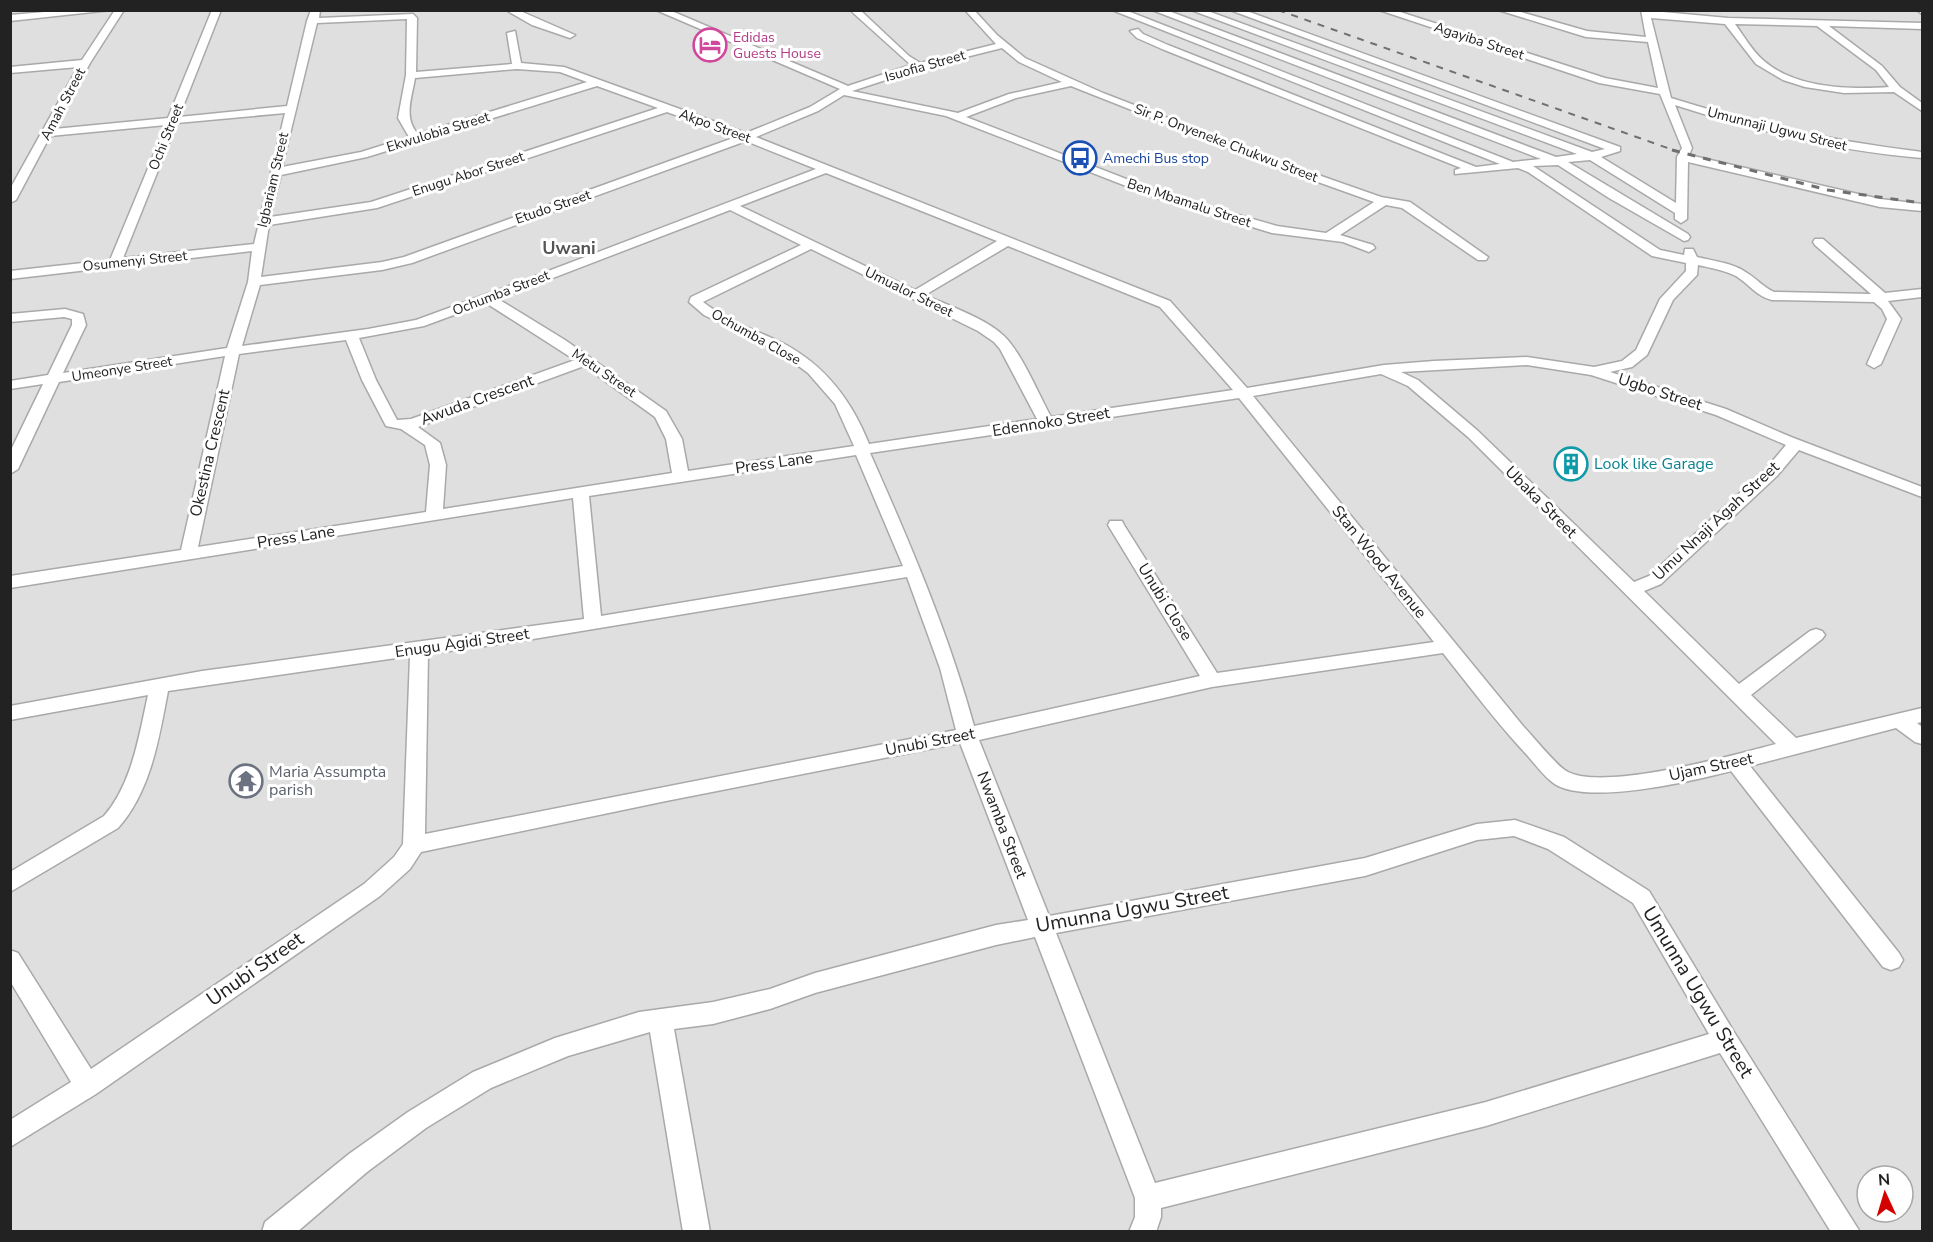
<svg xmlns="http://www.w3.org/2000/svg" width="1933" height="1242" viewBox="0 0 1933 1242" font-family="'Nunito Sans',sans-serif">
<rect width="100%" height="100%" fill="#f2efe9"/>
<path fill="#e0dfdf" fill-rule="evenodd" d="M10,11H1922V1231H11ZM1867,1176H1903V1212H1867Z"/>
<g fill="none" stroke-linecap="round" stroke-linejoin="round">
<defs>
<g id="minor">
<polygon points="68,10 111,10 10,21 10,15"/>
<path d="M115,10H124L90,63L54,129L168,118L212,10H221L179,117L287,106L307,21L311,10H320L319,18L413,14L417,18L416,72L512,64L507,33L515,31L521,63L564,67L746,133L810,107L840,89L656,10H669L848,86L911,65L850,10H860L909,56L920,63L996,44L965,10H974L997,35L1025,58L1103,93L1284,163L1381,197L1410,202L1488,257L1486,260H1478L1402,208L1386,205L1340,235L1373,245L1375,248L1369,252L1343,242L1272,233L1157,198L946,116L844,95L818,111L756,137L1170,301L1247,388L1384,365L1434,361L1527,357L1594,367L1622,361L1636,350L1660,299L1686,271V263L1652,256L1528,172L1518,168L1455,174V170L1461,168L1162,49L1137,38L1130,31L1138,29L1143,34L1168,45L1476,167L1500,164L1112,10H1125L1513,162L1541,159L1152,10H1166L1556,157L1577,154L1191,10H1205L1592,152L1605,149L1230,10H1244L1620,147V151L1601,157L1676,203L1677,157L1682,148L1660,94L1599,83L1379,10H1394L1605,78L1658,88L1648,42L1586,37L1498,10H1514L1587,31L1646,37L1641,10L1728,18L1922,23V29L1829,26L1882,66L1900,87L1922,103V111L1894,92L1844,93L1805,87L1783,80L1756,64L1725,24L1651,18L1671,98C1754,124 1836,142 1922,152V158C1837,151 1756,131 1675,105L1692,148L1689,155L1880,199L1922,204V211L1880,207L1688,162L1687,219L1681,223L1675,219V213L1590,160L1568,162L1688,234L1690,237L1688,240L1684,241L1609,198L1558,165L1533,166L1660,250L1684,255L1685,249H1693L1697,257C1714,261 1733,263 1747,273C1757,279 1763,287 1774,292L1871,294L1815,245L1813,242L1815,239H1823L1885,293L1922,289V297L1888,301L1901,319L1881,364L1874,368L1867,364L1887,319L1882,309L1874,302L1772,300C1756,296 1749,284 1736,276C1724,270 1711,268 1698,265L1697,275L1673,300L1647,355L1632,367L1610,372L1726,409L1791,437L1922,487V497L1799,450L1777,476L1661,584L1644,591L1739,684L1810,631L1816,629L1822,631L1825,635L1822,639L1751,695L1796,738L1922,708V722L1917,723L1922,727V744L1915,742L1896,728L1750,766L1899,953L1903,960L1899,967L1891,970L1883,967L1731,771C1693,781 1583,807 1552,782C1543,775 1535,764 1527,755C1497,723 1470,687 1443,653L1212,687L979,740L1049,916L1365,858L1477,824L1515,820L1564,837L1649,891L1734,1032L1860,1232H1831L1720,1053L1486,1126L1161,1208V1217L1156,1232H1129L1135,1217V1198L1035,937L996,945L815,993L770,1009L713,1024L674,1029L710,1232H683L650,1032L568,1056L491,1088L426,1128L367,1172L297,1232H262L265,1222L349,1154L408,1112L473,1072L555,1038L639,1012L713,1002L770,989L815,973L996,925L1028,920L960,743L666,801L421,852L410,869L380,896L96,1094L10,1147V1120L71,1082L10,981V950L18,953L91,1069L364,884L394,857L403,844L410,656L168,691C159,738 151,791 118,828L10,892V872L104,816C132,784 139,736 148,695L10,720V706L202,671L584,619L573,498L10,588V576L181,550L225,356L59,382L18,469L10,474V452L43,384L10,389V381L48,375L72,325V319L64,317L10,322V314L65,309L83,314L86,325L63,373L227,348L248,282L252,251L10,279V271L110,260L166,125L50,136L16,200L10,203V189L78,67L10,73V67L82,60ZM407,19L406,75L398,118L409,137L361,152L282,167L317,23ZM1735,24L1817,26L1876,70L1889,87C1849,90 1795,88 1764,61C1752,51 1744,36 1735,24ZM1002,48L1019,62L1062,82L1009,94L958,113L852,91L922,68ZM517,69L560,72L587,82L418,134C403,118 412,97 415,78ZM597,86L658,108L371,202L270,217L281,175L367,157ZM1071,86L1276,167L1374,202L1326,233L1277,226L1165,194L966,117L1016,98ZM667,112L736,137L404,257L382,262L261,277L269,225L377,208ZM285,113L254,244L123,258L177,123ZM746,141L816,169L509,286L416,320L368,329L242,346L260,285L382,270L412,263ZM826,173L997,241L915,290L740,206ZM730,210L801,245L691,297L689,302L704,315L781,353L808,373L835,404L854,446L688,471L682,439L666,411L565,340L498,299ZM1008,246L1160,307L1233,390L1051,417C1039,395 1021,352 1004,336C985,318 949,306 925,295ZM811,249L978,331L994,342L1000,349L1037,419L869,444C850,396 820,359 772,338C749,328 723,318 703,302ZM486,303L575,360L411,419L397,420L376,380L359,338L424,326ZM346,340L362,380L386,426L401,429L425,445L430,465L426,512L198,547L239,354ZM1527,365L1591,375L1716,415L1786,445L1765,470L1649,576L1634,582L1478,431L1418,380L1401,372ZM584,366L655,417L666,439L672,473L443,509L446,465L440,443L418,427ZM1381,374L1408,386L1468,437L1776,744C1734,755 1606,791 1568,772C1557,767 1533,736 1523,726L1253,396ZM1239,398L1434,642L1217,673L1124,525L1122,521H1110L1108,525L1200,676L974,726C948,632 910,543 870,453ZM856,455L903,566L601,616L589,496ZM907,577L940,668L956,730L425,834L428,654L527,640ZM1514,836L1548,849L1633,903L1709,1034L1486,1102L1155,1183L1056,933L1365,876L1477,840Z"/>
<polygon points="506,10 518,10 575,35 570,38 532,25"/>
<polygon points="1922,10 1922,14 1918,11 1918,10"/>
</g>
</defs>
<use href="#minor" stroke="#a9a9a9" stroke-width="3"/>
<use href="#minor" fill="#fff" fill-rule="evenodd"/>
<polyline stroke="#707070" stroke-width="2" stroke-dasharray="7 7" stroke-linecap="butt" points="1278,10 1676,151"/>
<polyline stroke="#707070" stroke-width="3" stroke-dasharray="8 8" stroke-linecap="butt" points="1672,150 1828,190 1922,203"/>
</g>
<defs>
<symbol id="hotel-ring" viewBox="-11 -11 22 22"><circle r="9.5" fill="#fff" stroke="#d1479c" stroke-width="1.5"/><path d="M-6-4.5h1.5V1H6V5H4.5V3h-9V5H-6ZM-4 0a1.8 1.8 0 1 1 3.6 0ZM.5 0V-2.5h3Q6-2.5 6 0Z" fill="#d1479c"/></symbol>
<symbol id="bus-ring" viewBox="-11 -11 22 22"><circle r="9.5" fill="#fff" stroke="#1a4fb4" stroke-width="1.5"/><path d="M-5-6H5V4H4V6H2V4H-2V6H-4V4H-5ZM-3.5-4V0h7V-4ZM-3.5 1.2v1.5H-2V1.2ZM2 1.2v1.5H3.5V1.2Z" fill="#1a4fb4"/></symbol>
<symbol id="building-ring" viewBox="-11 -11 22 22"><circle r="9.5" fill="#fff" stroke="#0f9aa8" stroke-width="1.5"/><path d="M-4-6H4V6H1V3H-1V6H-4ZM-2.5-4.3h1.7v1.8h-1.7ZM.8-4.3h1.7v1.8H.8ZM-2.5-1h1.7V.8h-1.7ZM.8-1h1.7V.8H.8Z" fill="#0f9aa8"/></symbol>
<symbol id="temple-ring" viewBox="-11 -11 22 22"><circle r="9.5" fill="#fff" stroke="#6b7280" stroke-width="1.5"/><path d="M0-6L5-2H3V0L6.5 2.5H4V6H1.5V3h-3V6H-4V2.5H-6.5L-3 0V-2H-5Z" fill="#6b7280"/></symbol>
</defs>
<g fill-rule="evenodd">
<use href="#hotel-ring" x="691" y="26" width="38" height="38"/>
<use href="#bus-ring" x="1061" y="139" width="38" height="38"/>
<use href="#building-ring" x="1552" y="445" width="38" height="38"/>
<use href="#temple-ring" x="227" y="762" width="38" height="38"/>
</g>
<g text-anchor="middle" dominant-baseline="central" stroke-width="6" stroke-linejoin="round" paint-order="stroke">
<g font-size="14" fill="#b23c85" stroke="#fff" text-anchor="start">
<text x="733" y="37">Edidas<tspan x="733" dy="16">Guests House</tspan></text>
</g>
<g font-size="14" fill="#222" stroke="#fff">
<text transform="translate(1479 41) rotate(18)">Agayiba Street</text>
<text transform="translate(925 66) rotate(-16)">Isuofia Street</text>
<text transform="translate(63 104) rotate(-62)">Amah Street</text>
<text transform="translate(715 126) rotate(20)">Akpo Street</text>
<text transform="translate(1777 129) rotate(14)">Umunnaji Ugwu Street</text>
<text transform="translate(438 132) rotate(-17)">Ekwulobia Street</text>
<text transform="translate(166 137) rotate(-68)">Ochi Street</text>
<text transform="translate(1226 143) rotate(21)">Sir P. Onyeneke Chukwu Street</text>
<text transform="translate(468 174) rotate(-18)">Enugu Abor Street</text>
<text transform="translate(273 180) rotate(-77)">Igbariam Street</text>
<text transform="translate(1189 203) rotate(18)">Ben Mbamalu Street</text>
<text transform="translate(553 207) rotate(-19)">Etudo Street</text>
<text transform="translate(135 261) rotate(-6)">Osumenyi Street</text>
<text transform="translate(909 292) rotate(26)">Umualor Street</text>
<text transform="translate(501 293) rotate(-21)">Ochumba Street</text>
<text transform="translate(756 337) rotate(29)">Ochumba Close</text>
<text transform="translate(122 369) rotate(-9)">Umeonye Street</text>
<text transform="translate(604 373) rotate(34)">Metu Street</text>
</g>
<g font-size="14" fill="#164399" stroke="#fff" text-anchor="start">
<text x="1103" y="158">Amechi Bus stop</text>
</g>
<g font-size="16" fill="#222" stroke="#fff">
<text transform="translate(1660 392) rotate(18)">Ugbo Street</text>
<text transform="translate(477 400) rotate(-20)">Awuda Crescent</text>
<text transform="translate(1051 422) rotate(-9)">Edennoko Street</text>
<text transform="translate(210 453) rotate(-77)">Okestina Crescent</text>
<text transform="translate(774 463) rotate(-8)">Press Lane</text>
<text transform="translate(1541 502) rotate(45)">Ubaka Street</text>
<text transform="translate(1716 521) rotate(-43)">Umu Nnaji Agah Street</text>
<text transform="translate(296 537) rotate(-9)">Press Lane</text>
<text transform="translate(1379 562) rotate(51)">Stan Wood Avenue</text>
<text transform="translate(1165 602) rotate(58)">Unubi Close</text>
<text transform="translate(462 643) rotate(-8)">Enugu Agidi Street</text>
<text transform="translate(930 742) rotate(-11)">Unubi Street</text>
<text transform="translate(1711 767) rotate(-12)">Ujam Street</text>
<text transform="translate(1002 825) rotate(69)">Nwamba Street</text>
</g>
<g font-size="16" fill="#0d838f" stroke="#fff" text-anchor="start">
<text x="1594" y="464">Look like Garage</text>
</g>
<g font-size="16" fill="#5b616d" stroke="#fff" text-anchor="start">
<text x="269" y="772">Maria Assumpta<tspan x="269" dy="18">parish</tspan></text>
</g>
<g font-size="18" font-weight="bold" fill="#555" stroke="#fff">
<text x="569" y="248">Uwani</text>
</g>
<g font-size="20" fill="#222" stroke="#fff">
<text transform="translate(1132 909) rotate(-10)">Umunna Ugwu Street</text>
<text transform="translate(255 969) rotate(-35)">Unubi Street</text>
<text transform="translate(1698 992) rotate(59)">Umunna Ugwu Street</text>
</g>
</g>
<rect width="1933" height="1242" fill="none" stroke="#222222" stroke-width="24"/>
<g transform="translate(1885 1194) rotate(356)"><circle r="28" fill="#ffffff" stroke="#a7a7a7" stroke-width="1.5"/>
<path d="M0-4.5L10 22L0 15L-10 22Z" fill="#d40000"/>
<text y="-9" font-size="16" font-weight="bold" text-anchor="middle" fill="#222222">N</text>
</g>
</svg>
